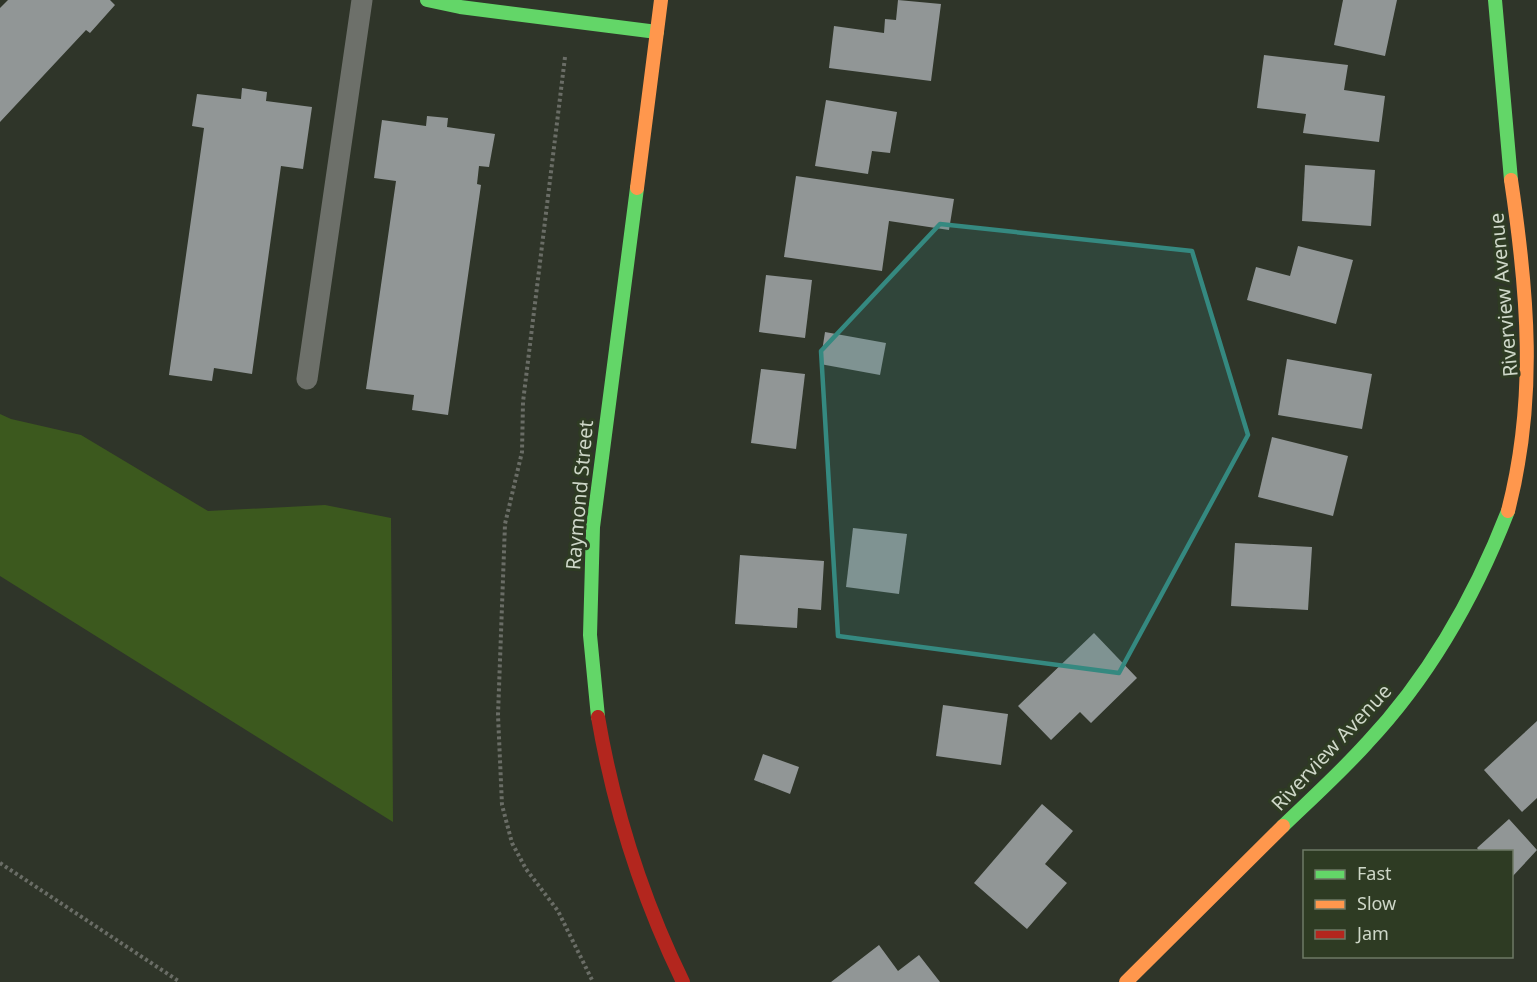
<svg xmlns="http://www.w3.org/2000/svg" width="1537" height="982" viewBox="0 0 1537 982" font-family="'Noto Sans',sans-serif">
<rect width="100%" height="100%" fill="#2f3529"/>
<polygon fill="#3c591e" points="0,414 11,419 81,435 208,511 325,505 391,518 393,822 0,576"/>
<g fill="#919696">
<polygon points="8,0 110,0 115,5 90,33 86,30 0,122 0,8"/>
<polygon points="898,0 941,4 931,81 829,68 834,26 884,33 885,19 896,20"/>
<polygon points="1343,0 1397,0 1385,56 1334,45"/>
<polygon points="1264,55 1348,65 1344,90 1385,96 1379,142 1303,133 1306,114 1257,108"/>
<polygon points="242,88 267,92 266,101 312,107 303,169 281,166 252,374 214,368 212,381 169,375 204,128 192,126 197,94 241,99"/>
<polygon points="826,100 897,112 890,153 872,151 868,174 815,166"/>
<polygon points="427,116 448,118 447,127 495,134 489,167 479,166 477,184 481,185 448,415 412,410 414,395 366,389 396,181 374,178 382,120 426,126"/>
<polygon points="1305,165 1375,170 1371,226 1302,221"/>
<polygon points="796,176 954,199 949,230 889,221 882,271 784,257"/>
<polygon points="1298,246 1353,260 1336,324 1247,300 1256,267 1290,276"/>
<polygon points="766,275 812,280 805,338 759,332"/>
<polygon points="825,332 886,343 880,375 820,364"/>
<polygon points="1287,359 1372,374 1362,429 1278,415"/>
<polygon points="761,369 805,374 796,449 751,443"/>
<polygon points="1272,437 1348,456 1333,516 1258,497"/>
<polygon points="853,528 907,534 899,594 846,587"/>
<polygon points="1235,543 1312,547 1308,610 1231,606"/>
<polygon points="740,555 824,561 821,610 798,608 797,628 735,624"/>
<polygon points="1094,633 1137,678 1091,723 1080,712 1051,740 1018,706"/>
<polygon points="943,705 1008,714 1001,765 936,756"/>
<polygon points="1537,721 1537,798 1522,812 1484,770"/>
<polygon points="763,754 799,767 790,794 754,780"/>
<polygon points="1042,804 1073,831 1045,864 1067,883 1027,929 974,883"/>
<polygon points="1509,819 1537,850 1512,877 1512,852 1480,852 1477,848"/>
<polygon points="879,945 898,971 919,955 940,982 831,982"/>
</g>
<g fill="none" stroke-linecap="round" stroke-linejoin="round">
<g stroke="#6a6d66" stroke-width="4" stroke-dasharray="3 3" stroke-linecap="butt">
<polyline points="565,57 523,402 522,452 505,524 498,715 502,805 512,843 526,869 558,911 593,982"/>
<polyline points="0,863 180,982"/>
</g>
<polyline stroke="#6d706a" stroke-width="21" points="307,379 362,0"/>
<g stroke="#63d668" stroke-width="14">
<polyline points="427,0 460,7 657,32"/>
<polyline points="1495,0 1511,180"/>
<polyline points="598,717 590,635 593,527 637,188"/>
<path d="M1283,826C1311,799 1341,772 1367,743C1430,676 1475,596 1508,511"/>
</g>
<g stroke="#ff974d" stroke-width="14">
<polyline points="637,188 661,0"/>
<path d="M1508,511C1537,399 1528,294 1511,180"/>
<polyline points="1126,982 1283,826"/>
</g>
<path stroke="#b3261e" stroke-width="14" d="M598,717C614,810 642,898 683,982"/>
</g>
<path fill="#358980" fill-opacity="0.2" stroke="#358980" stroke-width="4.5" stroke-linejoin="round" d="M940,224L1192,251L1248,435L1119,673L838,636L821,351Z"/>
<g text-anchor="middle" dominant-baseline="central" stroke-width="6" stroke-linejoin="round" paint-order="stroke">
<g font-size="20" fill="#ced7c8" stroke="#2e3b23">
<text transform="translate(1503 295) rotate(-95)">Riverview Avenue</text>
<text transform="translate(579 495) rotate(-85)">Raymond Street</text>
<text transform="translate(1331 747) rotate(-47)">Riverview Avenue</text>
</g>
</g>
<rect x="1303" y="850" width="210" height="108" fill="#2e3b23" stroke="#6e7965" stroke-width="1.5"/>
<rect x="1315" y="870" width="30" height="9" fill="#63d668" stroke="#6e7965" stroke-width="1.5"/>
<text x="1357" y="880" font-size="18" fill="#ced7c8">Fast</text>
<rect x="1315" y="900" width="30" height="9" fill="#ff974d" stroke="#6e7965" stroke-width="1.5"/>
<text x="1357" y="910" font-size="18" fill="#ced7c8">Slow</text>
<rect x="1315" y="930" width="30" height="9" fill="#b3261e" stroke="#6e7965" stroke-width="1.5"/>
<text x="1357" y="940" font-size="18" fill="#ced7c8">Jam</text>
</svg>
